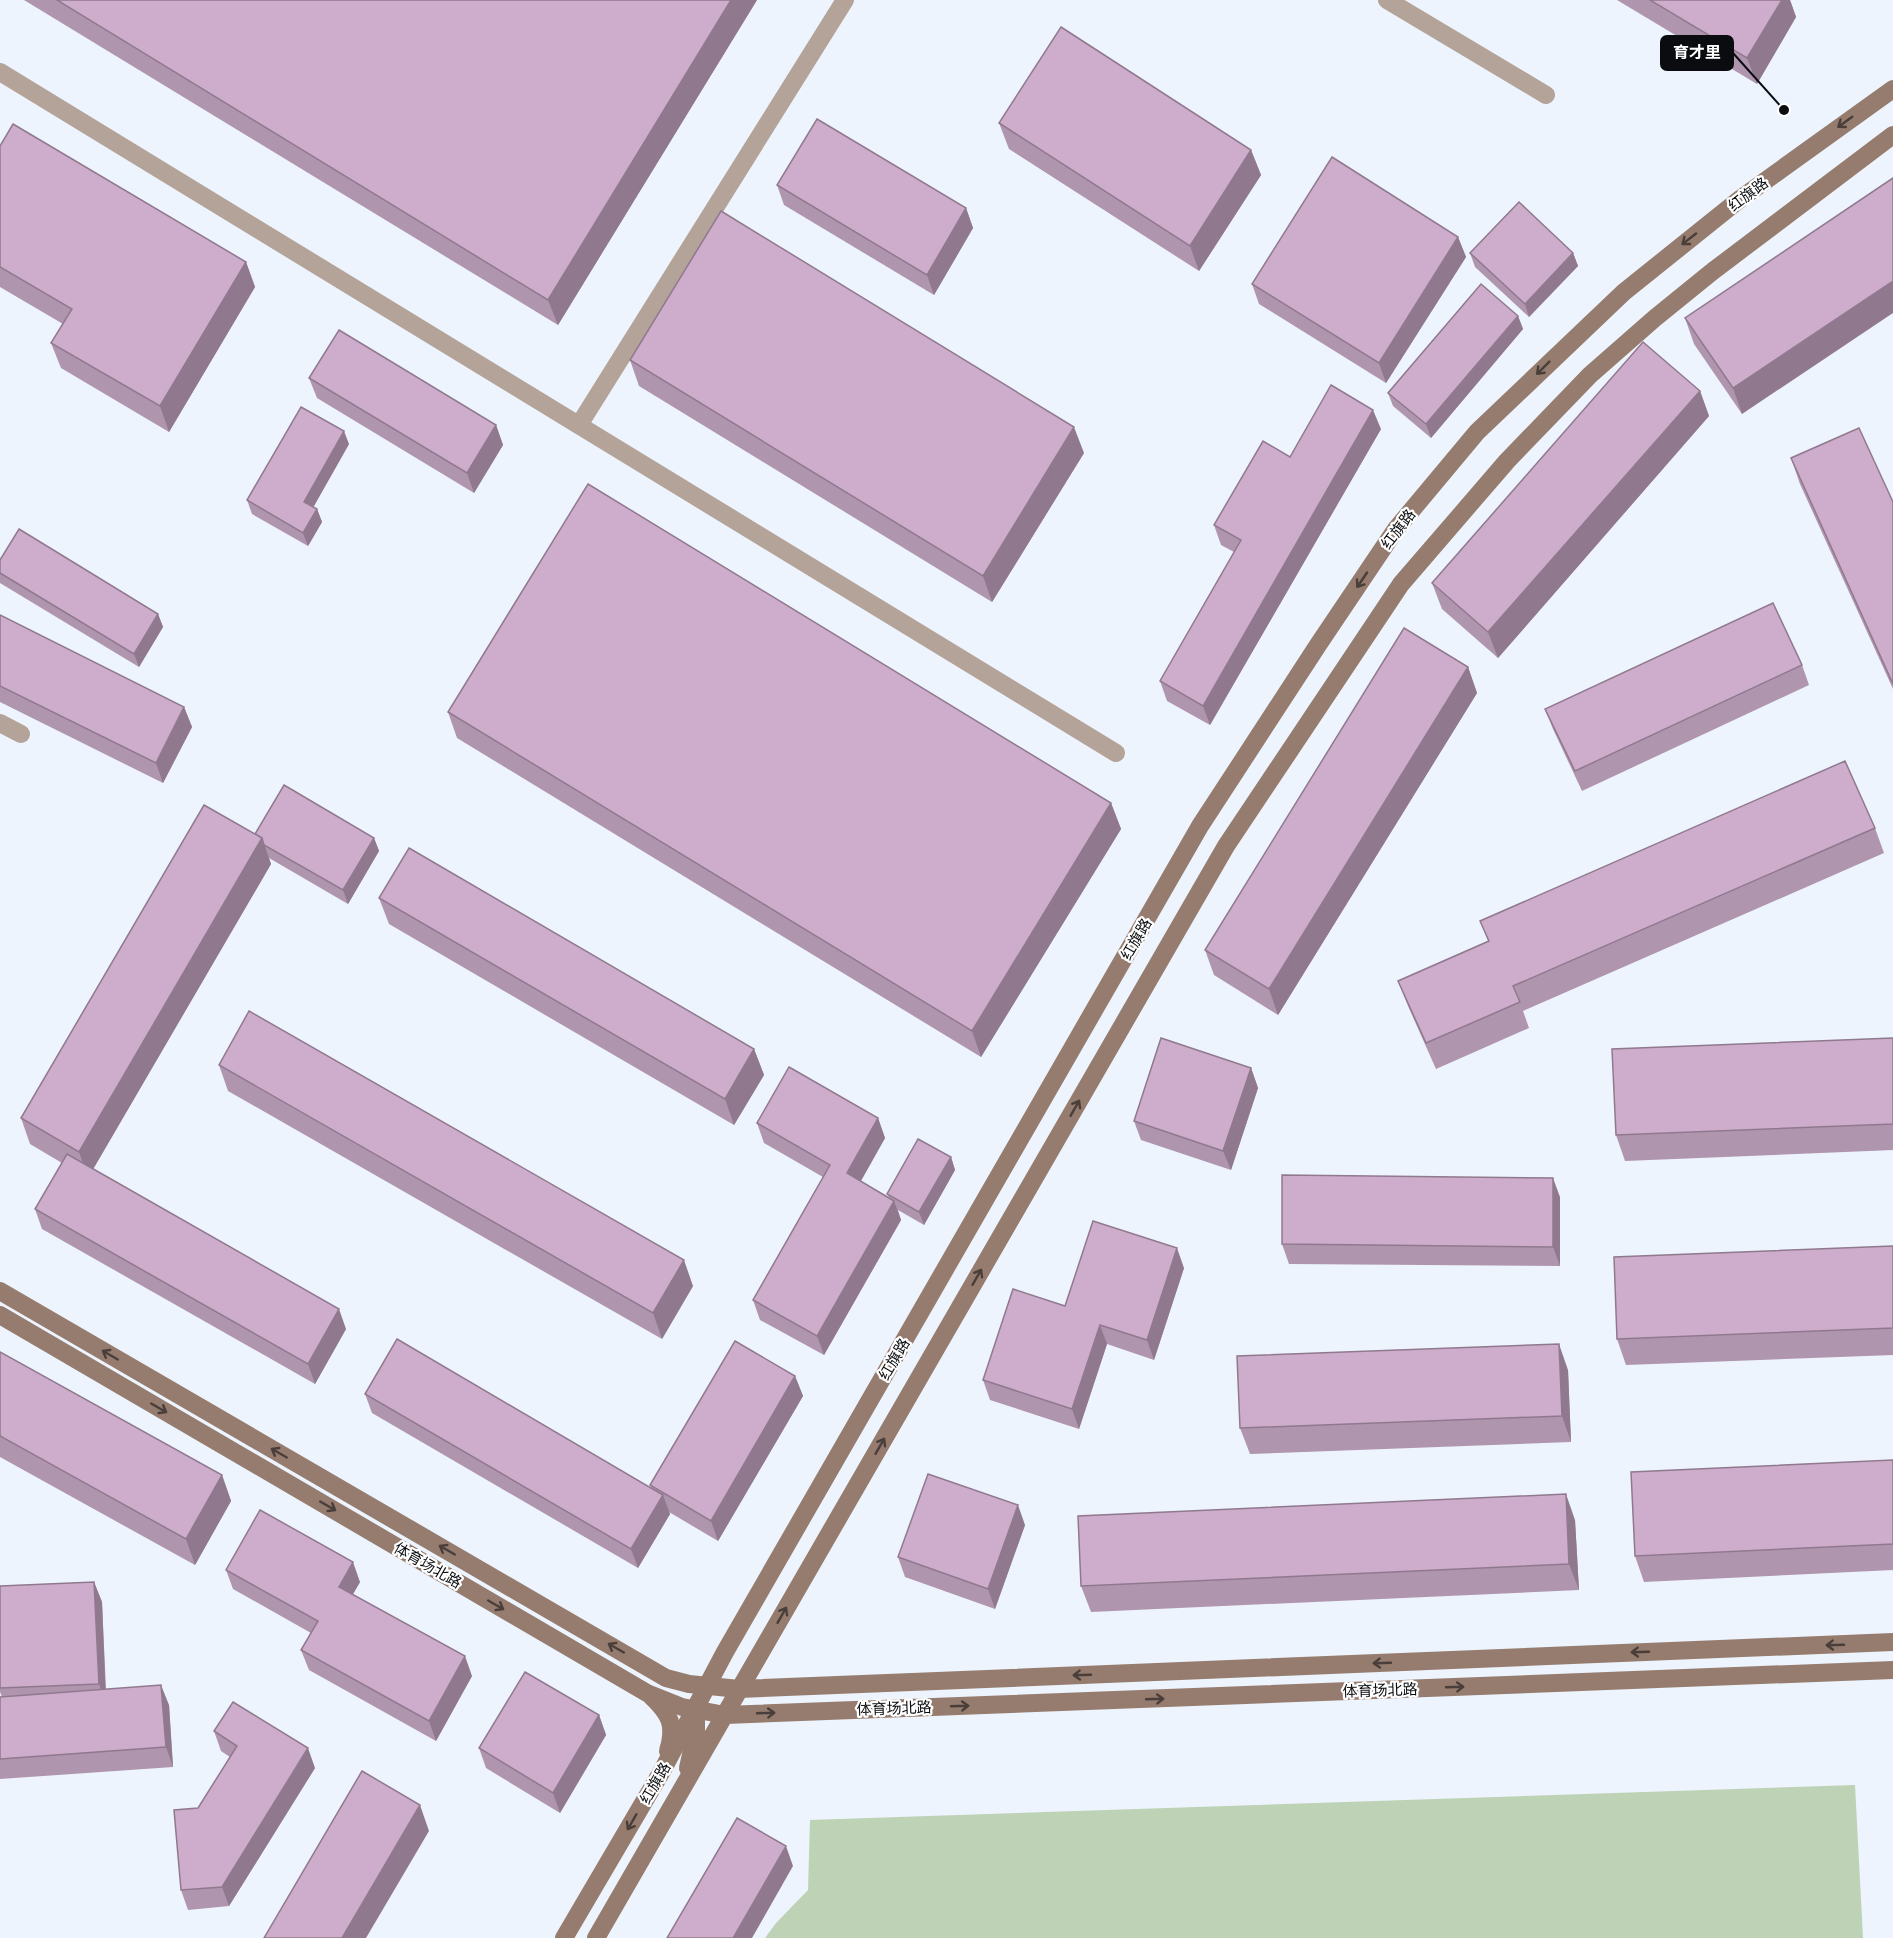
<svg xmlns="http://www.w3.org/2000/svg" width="1893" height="1938" viewBox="0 0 1893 1938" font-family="'PT Sans','Noto Sans SC',sans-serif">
<rect width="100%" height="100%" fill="#edf4fe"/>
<polygon fill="#bed2b5" points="1855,1785 1863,1938 765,1938 776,1923 808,1890 810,1820"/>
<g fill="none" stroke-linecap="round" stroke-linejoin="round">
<g stroke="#b4a399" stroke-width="18">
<polyline points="1387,0 1546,95"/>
<polyline points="0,72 1116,753"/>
<polyline points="579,425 845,0"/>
<polyline points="0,723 21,734"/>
</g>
<g stroke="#957c6e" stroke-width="18">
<polyline points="0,1291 666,1678 689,1684 739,1689 1893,1642"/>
<polyline points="0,1315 647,1693 682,1707 725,1715 1893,1670"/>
<path d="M651,1696C670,1714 676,1725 668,1751"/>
<polyline points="688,1768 696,1732 696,1712"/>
<polyline points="564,1938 662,1771 725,1652 1200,826 1318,645 1396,529 1477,432 1624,292 1740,199 1893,89"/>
<polyline points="596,1938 1226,846 1401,584 1507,461 1590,375 1655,318 1713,271 1893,135"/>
</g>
</g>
<g fill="#b095af">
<polygon points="24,0 757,0 558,325"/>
<polygon points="1617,0 1790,0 1796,17 1757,84"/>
<polygon points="999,123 1251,150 1261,175 1199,271 1009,149"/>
<polygon points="0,146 246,262 255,287 169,432 61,368 51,343 63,324 0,287"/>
<polygon points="1893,178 1742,414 1694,344 1685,318"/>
<polygon points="777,185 966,208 973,228 934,295 784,205"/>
<polygon points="1458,237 1466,257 1386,383 1259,304 1252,284"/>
<polygon points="1470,253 1573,253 1578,266 1529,317 1475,267"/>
<polygon points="1518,316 1523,329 1431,438 1393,406 1388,393"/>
<polygon points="630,360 1084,453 992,602 639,386"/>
<polygon points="309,378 496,425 503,445 474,493 317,398"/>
<polygon points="1700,391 1709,416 1498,658 1442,609 1432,583"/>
<polygon points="1381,429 1210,725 1167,701 1160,681 1234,552 1221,545 1214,525 1290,457"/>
<polygon points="349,444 313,507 317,509 322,522 308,546 252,514 247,500"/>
<polygon points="1791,458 1893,502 1893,689 1800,484"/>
<polygon points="0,560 158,614 163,627 139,667 0,583"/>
<polygon points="0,615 184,707 192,727 163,783 0,702"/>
<polygon points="1802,665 1809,685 1582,791 1553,729 1545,709"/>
<polygon points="1468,667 1477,693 1278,1015 1214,975 1205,950"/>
<polygon points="448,712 1111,803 1121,829 981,1057 457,738"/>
<polygon points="1875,828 1884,853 1523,1011 1529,1028 1436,1069 1408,1006 1398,981 1488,941 1480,921"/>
<polygon points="255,834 374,838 379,851 348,904 269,858 271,864 93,1169 346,1329 315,1384 42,1229 35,1209 62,1163 30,1144 21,1118"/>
<polygon points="379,898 754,1049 764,1075 734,1125 389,924"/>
<polygon points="1893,1038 1893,1150 1625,1161 1616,1135"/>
<polygon points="219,1065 693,1286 662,1339 228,1091"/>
<polygon points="1251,1068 1258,1088 1231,1170 1141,1140 1134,1121"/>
<polygon points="878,1118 885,1138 861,1181 889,1197 887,1194 951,1157 955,1170 924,1225 898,1210 901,1220 824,1355 760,1320 753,1300 823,1177 764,1143 757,1123"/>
<polygon points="1560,1197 1560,1266 1289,1264 1282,1244"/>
<polygon points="1893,1246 1893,1355 1626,1365 1617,1339"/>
<polygon points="1184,1268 1154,1360 1107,1344 1079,1429 990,1400 983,1380 1065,1306"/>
<polygon points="0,1352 222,1475 231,1501 195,1565 0,1457"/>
<polygon points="1568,1370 1571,1442 1250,1454 1240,1428"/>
<polygon points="795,1376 803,1396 718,1541 669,1512 670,1514 638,1568 372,1413 365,1394 651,1488 650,1485"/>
<polygon points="1893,1460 1893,1570 1644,1582 1635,1556"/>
<polygon points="1575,1520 1579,1590 1091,1612 1081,1586"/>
<polygon points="1025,1525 995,1609 905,1577 898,1557"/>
<polygon points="226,1570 360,1582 353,1594 472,1676 436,1741 309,1670 301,1650 311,1633 233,1589"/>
<polygon points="94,1582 102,1602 106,1689 169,1705 173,1767 0,1779 0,1697 2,1697 0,1692 0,1586"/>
<polygon points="599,1715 606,1735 560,1813 486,1768 479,1748"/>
<polygon points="214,1731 315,1768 229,1906 188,1910 181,1890 198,1808 230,1757 221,1751"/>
</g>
<g fill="#90798e">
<polygon points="731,0 757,0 558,325 548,300"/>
<polygon points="1782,0 1790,0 1796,17 1757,84 1747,58"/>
<polygon points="1251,150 1261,175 1199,271 1190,246"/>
<polygon points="966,208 973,228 934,295 927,275"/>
<polygon points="1458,237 1466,257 1386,383 1379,363"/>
<polygon points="1573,253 1578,266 1529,317 1525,304"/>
<polygon points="246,262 255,287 169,432 160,406"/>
<polygon points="1893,281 1893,313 1742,414 1733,388"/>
<polygon points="1518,316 1523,329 1431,438 1426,424"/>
<polygon points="1700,391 1709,416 1498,658 1488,632"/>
<polygon points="1373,410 1381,429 1210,725 1203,706"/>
<polygon points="496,425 503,445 474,493 467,473"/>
<polygon points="1074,427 1084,453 992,602 983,576"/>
<polygon points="344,431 349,444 309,515 304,502"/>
<polygon points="317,509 322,522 308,546 303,533"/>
<polygon points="158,614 163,627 139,667 134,654"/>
<polygon points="1468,667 1477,693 1278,1015 1269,989"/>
<polygon points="184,707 192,727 163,783 156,763"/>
<polygon points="1111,803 1121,829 981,1057 972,1031"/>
<polygon points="262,838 271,864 88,1178 79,1152"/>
<polygon points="374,838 379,851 348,904 343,890"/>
<polygon points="754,1049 764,1075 734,1125 725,1099"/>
<polygon points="1251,1068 1258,1088 1231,1170 1223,1151"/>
<polygon points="878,1118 885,1138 854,1193 847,1173"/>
<polygon points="951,1157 955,1170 924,1225 919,1212"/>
<polygon points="1553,1178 1560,1197 1560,1266 1553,1247"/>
<polygon points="894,1201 901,1220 824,1355 817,1336"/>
<polygon points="1177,1248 1184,1268 1154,1360 1147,1340"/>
<polygon points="684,1260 693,1286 662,1339 653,1313"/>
<polygon points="339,1309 346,1329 315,1384 308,1364"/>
<polygon points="1100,1325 1107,1344 1079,1429 1072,1409"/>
<polygon points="1559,1344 1568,1370 1571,1442 1562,1416"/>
<polygon points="795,1376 803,1396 718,1541 711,1521"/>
<polygon points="222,1475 231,1501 195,1565 186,1539"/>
<polygon points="1566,1494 1575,1520 1579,1590 1569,1564"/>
<polygon points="663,1495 670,1514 638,1568 631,1549"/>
<polygon points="1018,1505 1025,1525 995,1609 988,1589"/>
<polygon points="353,1562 360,1582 346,1606 339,1587"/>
<polygon points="94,1582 102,1602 106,1704 99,1684"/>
<polygon points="465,1656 472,1676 436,1741 429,1721"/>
<polygon points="161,1685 169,1705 173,1767 166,1747"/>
<polygon points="599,1715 606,1735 560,1813 553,1793"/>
<polygon points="308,1748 315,1768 229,1906 222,1887"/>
<polygon points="420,1805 429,1831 366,1938 342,1938"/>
<polygon points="786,1846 793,1866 752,1938 733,1938"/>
</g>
<g fill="#cdadcb" stroke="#90798e" stroke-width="1.5">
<polygon points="57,0 731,0 548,300"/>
<polygon points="1650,0 1782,0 1747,58"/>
<polygon points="1061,27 1251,150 1190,246 999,123"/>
<polygon points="817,119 966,208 927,275 777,185"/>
<polygon points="13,124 246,262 160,406 51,343 72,309 0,267 0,146"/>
<polygon points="1332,157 1458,237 1379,363 1252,284"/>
<polygon points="1893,178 1893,281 1733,388 1685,318"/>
<polygon points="1519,202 1573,253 1525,304 1470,253"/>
<polygon points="721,211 1074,427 983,576 630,360"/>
<polygon points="1481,284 1518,316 1426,424 1388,393"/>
<polygon points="339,330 496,425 467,473 309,378"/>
<polygon points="1643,342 1700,391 1488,632 1432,583"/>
<polygon points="1331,385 1373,410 1203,706 1160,681 1241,540 1214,525 1263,441 1290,457"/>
<polygon points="301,407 344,431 304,502 317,509 303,533 247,500"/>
<polygon points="1859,428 1893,502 1893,684 1791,458"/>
<polygon points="588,484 1111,803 972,1031 448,712"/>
<polygon points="19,529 158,614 134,654 0,573 0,560"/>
<polygon points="1773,603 1802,665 1575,771 1545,709"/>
<polygon points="0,615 184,707 156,763 0,686"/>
<polygon points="1404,628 1468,667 1269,989 1205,950"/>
<polygon points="1845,761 1875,828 1513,986 1520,1002 1426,1043 1398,981 1489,941 1480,921"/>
<polygon points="284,785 374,838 343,890 264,845 262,838 255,834"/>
<polygon points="204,805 262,838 79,1152 21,1118"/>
<polygon points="409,848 754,1049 725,1099 379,898"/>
<polygon points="249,1011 684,1260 653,1313 219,1065"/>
<polygon points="1161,1038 1251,1068 1223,1151 1134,1121"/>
<polygon points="1893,1038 1893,1124 1616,1135 1612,1049"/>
<polygon points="789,1067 878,1118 847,1173 894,1201 817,1336 753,1300 830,1165 757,1123"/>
<polygon points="918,1139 951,1157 919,1212 887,1194"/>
<polygon points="67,1154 339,1309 308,1364 35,1209"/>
<polygon points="1282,1175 1553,1178 1553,1247 1282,1244"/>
<polygon points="1093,1221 1177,1248 1147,1340 1100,1325 1072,1409 983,1380 1013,1289 1065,1306"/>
<polygon points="1893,1246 1893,1328 1617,1339 1614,1257"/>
<polygon points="397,1339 663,1495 631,1549 365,1394"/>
<polygon points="735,1341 795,1376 711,1521 650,1485"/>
<polygon points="1559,1344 1562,1416 1240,1428 1237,1356"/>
<polygon points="0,1352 222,1475 186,1539 0,1436"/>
<polygon points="1893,1460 1893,1544 1635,1556 1631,1472"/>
<polygon points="928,1474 1018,1505 988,1589 898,1557"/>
<polygon points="1566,1494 1569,1564 1081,1586 1078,1516"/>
<polygon points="260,1510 353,1562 339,1587 465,1656 429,1721 301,1650 318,1621 226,1570"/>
<polygon points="94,1582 99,1684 0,1688 0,1586"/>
<polygon points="525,1672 599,1715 553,1793 479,1748"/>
<polygon points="161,1685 166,1747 0,1759 0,1697"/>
<polygon points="233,1702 308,1748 222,1887 181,1890 174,1810 198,1808 237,1746 214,1731"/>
<polygon points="362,1771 420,1805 342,1938 264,1938"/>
<polygon points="737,1818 786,1846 733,1938 667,1938"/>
</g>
<defs><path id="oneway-shaft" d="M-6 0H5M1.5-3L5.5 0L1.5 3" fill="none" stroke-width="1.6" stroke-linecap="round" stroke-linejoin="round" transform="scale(1.5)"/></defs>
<g stroke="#493e3a">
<use href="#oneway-shaft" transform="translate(1845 122) rotate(144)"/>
<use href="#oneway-shaft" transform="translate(1689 239) rotate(142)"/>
<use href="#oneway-shaft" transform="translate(1543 368) rotate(135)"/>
<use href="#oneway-shaft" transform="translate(1362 580) rotate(124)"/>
<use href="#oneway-shaft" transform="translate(1075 1108) rotate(-60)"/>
<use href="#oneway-shaft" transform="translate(977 1277) rotate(-60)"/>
<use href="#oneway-shaft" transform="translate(110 1355) rotate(-150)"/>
<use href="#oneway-shaft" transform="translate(159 1408) rotate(30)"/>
<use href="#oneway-shaft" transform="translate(880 1446) rotate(-60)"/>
<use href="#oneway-shaft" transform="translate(279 1453) rotate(-150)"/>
<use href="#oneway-shaft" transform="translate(328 1506) rotate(30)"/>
<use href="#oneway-shaft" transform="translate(447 1550) rotate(-150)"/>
<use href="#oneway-shaft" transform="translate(496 1605) rotate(30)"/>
<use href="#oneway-shaft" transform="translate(782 1615) rotate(-60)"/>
<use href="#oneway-shaft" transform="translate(1835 1645) rotate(178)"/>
<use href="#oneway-shaft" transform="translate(616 1648) rotate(-150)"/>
<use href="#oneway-shaft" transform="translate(1640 1652) rotate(178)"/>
<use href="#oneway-shaft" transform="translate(1382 1663) rotate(178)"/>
<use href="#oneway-shaft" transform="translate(1082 1675) rotate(178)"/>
<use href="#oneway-shaft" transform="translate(1455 1687) rotate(-2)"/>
<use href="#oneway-shaft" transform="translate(1155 1699) rotate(-2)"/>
<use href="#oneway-shaft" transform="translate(960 1706) rotate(-2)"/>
<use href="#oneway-shaft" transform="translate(766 1713) rotate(-2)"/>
<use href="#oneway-shaft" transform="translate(632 1822) rotate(120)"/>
</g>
<g text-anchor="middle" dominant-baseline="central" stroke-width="4.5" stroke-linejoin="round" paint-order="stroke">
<g font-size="15" fill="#0a0c0f" stroke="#fff">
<text transform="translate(1748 194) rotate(-37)">红旗路</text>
<text transform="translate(1398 529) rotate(-53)">红旗路</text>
<text transform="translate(1136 939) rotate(-60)">红旗路</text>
<text transform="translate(894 1359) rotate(-60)">红旗路</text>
<text transform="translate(428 1565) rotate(30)">体育场北路</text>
<text transform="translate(1380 1690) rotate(-2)">体育场北路</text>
<text transform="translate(894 1708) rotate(-2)">体育场北路</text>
<text transform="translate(655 1783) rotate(-60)">红旗路</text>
</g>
</g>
<path fill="none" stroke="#0a0c0f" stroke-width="2" d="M1784 110L1733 53"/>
<circle fill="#0a0c0f" stroke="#fff" stroke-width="2" cx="1784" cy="110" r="6"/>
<rect fill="#0a0c0f" stroke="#0a0c0f" stroke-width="2" x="1661" y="36" width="72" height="34" rx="6"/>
<g font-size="16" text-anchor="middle" font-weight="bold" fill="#fff">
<text x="1697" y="58">育才里</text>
</g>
</svg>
